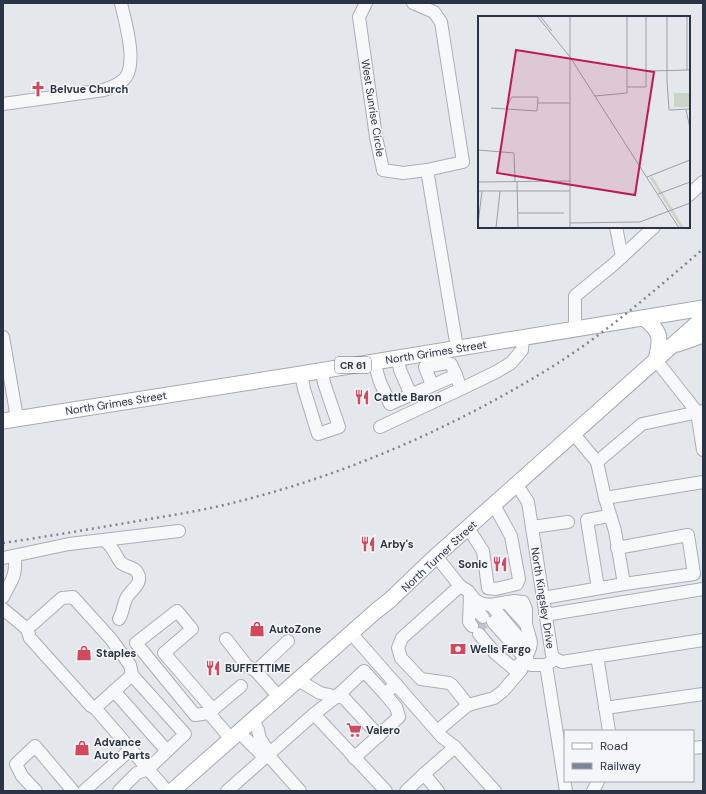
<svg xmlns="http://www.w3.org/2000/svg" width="706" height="794" viewBox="0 0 706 794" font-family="'DM Sans',sans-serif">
<rect width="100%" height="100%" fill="#e4e7ec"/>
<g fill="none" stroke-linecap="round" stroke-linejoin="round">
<polyline stroke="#bfc3cb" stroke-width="12" stroke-dasharray="12 6" stroke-linecap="butt" points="476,622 483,631"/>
<defs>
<g id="minor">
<polyline points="366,3 359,17 376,137 383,170 403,173 427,170 463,162 441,22 434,12 413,3"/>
<path d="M3,104L104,90C112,87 121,84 126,77C137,60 125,22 121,3"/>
<polyline points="427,170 457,348"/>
<polyline points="689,195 703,182"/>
<polyline points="616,227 622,257"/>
<polyline points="575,329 575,296 614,264 654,227"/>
<polyline points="3,337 17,418"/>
<polyline points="398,358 400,370 411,395"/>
<polyline points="656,360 697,412 703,450"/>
<path d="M374,362L380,382L390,404C412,394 434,385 456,375L451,364L446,363L425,367L432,385"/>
<polyline points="301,374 304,389 318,434 339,427 324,383 322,371"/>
<polyline points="461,389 496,372 511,363 522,350 523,338"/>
<polyline points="380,427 461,389 456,375"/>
<polyline points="573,433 597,462 605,498 703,482"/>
<polyline points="597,462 642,424 703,411"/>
<polyline points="517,485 528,502 552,655 554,658 562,662 703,640"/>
<polyline points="532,527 568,522"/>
<polyline points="468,528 483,551 488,588 496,589 517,584 519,579 511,536 494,505"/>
<path d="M104,540C107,542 109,544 111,547C115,552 117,558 121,563C126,567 134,567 137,572C145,583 129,591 126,599C123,605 123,613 119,619"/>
<polyline points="617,548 688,535 694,574 624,584"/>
<polyline points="436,556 460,586 468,591 475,600 482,604 491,605 514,601 523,602 526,609 526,624 531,642 530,648 521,670 503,691 494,698 468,705 437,731"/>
<polyline points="3,558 69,544 179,531"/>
<polyline points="460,586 402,638 398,648 401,658 421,679 449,683 452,685 468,705"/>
<polyline points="598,588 587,520 609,516"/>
<polyline points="470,594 469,622 472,626"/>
<path d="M3,597C12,579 16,578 15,556"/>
<polyline points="543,598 624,584 615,531 605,498"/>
<polyline points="478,602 480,614 483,617"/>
<polyline points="506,602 526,624"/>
<polyline points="491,605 525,645 525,658"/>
<polyline points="3,609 27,629"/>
<polyline points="545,615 703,589"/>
<polyline points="493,622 531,665 546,665 552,661"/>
<polyline points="351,633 442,737 455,747 495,791"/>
<polyline points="479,634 495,653 514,669 524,660"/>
<polyline points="226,639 247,666 256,671 279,697"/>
<polyline points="597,656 609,731"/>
<polyline points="546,665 566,791"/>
<polyline points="256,671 288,641"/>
<polyline points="298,680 320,693 344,698 379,736"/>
<polyline points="114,691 167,751"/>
<polyline points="95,708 91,706 30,638 27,629 62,598 73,597 111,639 130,665 132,675"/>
<polyline points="605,708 703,694"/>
<polyline points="314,714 336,697 364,671 385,694"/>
<polyline points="253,720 258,730 260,739 270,753"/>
<polyline points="239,732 265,758"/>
<polyline points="231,739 209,713 209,705 164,653 192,629 177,611 136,643 195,715 209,713 241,686"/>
<polyline points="693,748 703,747"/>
<polyline points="268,755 300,791"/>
<polyline points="354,758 399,717 396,707 385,694 396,684"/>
<polyline points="36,791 22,776 16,764 35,746 73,791"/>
<polyline points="84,791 131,749"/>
<polyline points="119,791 137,773 148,769 185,734 132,675 95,708 167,791"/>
<polyline points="227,791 314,714 386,791"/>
<polyline points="406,791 424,774"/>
<polyline points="438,791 424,774 455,747"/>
<polyline points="593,791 598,781"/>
</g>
<g id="major">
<path d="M644,318C662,332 661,339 656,360"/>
<polyline points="678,344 703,335"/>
<polyline points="3,421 301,374 703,308"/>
<polyline points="172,791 376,611 390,600 436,556 703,318"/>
</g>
</defs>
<use href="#minor" stroke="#a9aeb7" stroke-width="14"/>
<use href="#major" stroke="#a3abb8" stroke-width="17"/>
<use href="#minor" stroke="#f7f8fa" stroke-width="12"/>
<use href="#major" stroke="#fff" stroke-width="15"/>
<path stroke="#7d8696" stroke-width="2.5" stroke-dasharray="2 4" stroke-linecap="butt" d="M3,543C44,537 85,530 126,523C167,516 208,510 248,499C354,471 456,426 550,368C605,334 654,291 703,249"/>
</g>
<defs>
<symbol id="church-bare" viewBox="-9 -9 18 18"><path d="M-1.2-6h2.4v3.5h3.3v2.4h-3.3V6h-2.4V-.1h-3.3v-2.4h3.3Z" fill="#d1495b" stroke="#f4f6f9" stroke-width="2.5" paint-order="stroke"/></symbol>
<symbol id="restaurant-bare" viewBox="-9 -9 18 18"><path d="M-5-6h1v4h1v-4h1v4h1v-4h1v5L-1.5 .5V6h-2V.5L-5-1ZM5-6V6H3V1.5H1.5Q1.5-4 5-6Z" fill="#d1495b" stroke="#f4f6f9" stroke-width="2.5" paint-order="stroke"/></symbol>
<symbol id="shop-bare" viewBox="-9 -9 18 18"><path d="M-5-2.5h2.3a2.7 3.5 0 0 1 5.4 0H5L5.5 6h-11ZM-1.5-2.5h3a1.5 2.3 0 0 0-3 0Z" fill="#d1495b" stroke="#f4f6f9" stroke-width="2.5" paint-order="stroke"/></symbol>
<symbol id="bank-bare" viewBox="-9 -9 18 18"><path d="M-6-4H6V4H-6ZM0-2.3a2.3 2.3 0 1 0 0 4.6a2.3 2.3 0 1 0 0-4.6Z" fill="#d1495b" stroke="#f4f6f9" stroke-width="2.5" paint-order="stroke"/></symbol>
<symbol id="supermarket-bare" viewBox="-9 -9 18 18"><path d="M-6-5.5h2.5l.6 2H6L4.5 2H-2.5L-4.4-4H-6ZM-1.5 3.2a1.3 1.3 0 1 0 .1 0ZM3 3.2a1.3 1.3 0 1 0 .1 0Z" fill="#d1495b" stroke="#f4f6f9" stroke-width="2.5" paint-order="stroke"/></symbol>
</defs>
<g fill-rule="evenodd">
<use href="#church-bare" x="27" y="78" width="22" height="22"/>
<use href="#restaurant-bare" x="351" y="386" width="22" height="22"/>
<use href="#restaurant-bare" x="357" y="533" width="22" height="22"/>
<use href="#restaurant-bare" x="489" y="553" width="22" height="22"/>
<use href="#shop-bare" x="246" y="618" width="22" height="22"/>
<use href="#bank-bare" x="447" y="638" width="22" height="22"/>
<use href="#shop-bare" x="73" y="642" width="22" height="22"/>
<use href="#restaurant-bare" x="202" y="657" width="22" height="22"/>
<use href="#supermarket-bare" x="343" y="719" width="22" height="22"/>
<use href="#shop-bare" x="71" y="737" width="22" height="22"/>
</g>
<g text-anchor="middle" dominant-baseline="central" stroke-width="3" stroke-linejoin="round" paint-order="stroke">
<rect fill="#f4f6f9" stroke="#676e7b" stroke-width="1" x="335" y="357" width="36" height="16" rx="3"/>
<g font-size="10" font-weight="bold" fill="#2b3445">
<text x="353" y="365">CR 61</text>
</g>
<g font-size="11" font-weight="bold" fill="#2b3445" stroke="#f4f6f9" text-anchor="start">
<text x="50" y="89">Belvue Church</text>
<text x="374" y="397">Cattle Baron</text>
<text x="380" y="544">Arby's</text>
<text x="488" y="564" text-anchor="end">Sonic</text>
<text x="269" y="629">AutoZone</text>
<text x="470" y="649">Wells Fargo</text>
<text x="96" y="653">Staples</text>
<text x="225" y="668">BUFFETTIME</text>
<text x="366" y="730">Valero</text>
<text x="94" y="742">Advance<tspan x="94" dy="13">Auto Parts</tspan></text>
</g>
<g font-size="11" fill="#2b3445" stroke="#f4f6f9">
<text transform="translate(373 108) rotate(81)">West Sunrise Circle</text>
<text transform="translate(436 352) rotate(-9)">North Grimes Street</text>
<text transform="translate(116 403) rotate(-9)">North Grimes Street</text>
<text transform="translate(439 556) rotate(-43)">North Turner Street</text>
<text transform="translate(543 598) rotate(81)">North Kingsley Drive</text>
</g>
</g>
<g transform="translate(478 16)">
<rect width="212" height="212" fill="#e4e7ec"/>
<path d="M196,77H211V91H196ZM174,160L194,192L206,212H203L172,162Z" fill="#c9d6c5"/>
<path fill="none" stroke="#9a9fa9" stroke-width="1" d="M59,0L92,41L201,212M62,0L74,15M92,0V212M189,0V65L191,94L212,93M209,54V0M168,55L212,54M149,71H168V0M117,80L149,77V0M60,87H92M13,92L59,95L60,81H34L28,92M208,94L212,112M0,134L36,137L37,166M169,161L212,144M0,166L92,165M39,166L40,212M0,175H92M180,178L212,166M40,197H86M92,207L162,206L212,187M0,208L4,175M18,212L22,175"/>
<path fill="#c2185b" fill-opacity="0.15" stroke="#c2185b" stroke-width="2" d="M38,34L176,56L157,179L19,157Z"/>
<rect width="212" height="212" fill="none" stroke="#2b3445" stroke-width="2"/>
</g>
<rect width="706" height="794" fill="none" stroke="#2b3445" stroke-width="8"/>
<rect x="564" y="730" width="130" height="52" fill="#f4f6f9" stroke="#a4a8b1"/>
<rect x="572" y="743" width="20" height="6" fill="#ffffff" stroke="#a4a8b1"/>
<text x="600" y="750" font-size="12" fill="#2b3445">Road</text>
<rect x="572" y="763" width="20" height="6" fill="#7d8696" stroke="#a4a8b1"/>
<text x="600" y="770" font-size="12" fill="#2b3445">Railway</text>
</svg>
